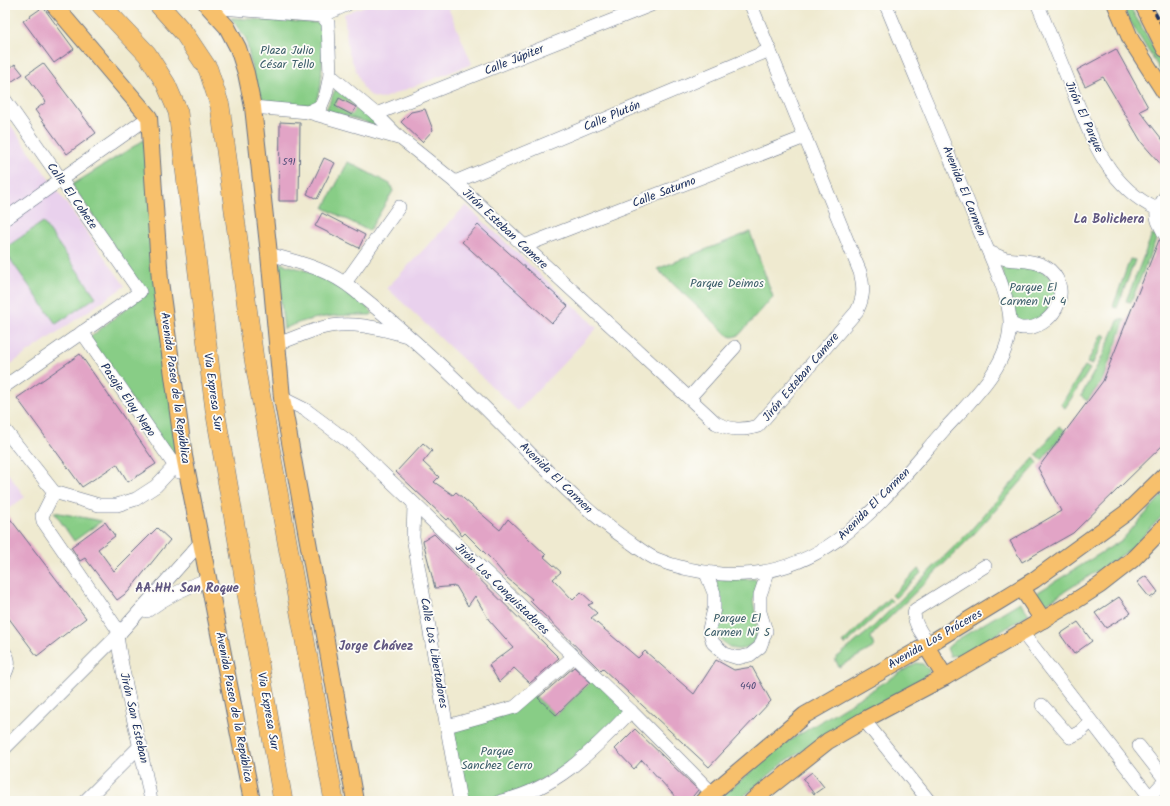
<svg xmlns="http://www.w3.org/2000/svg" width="1170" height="806" viewBox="0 0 1170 806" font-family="Kalam,sans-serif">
<rect width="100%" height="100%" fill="#fdfcf7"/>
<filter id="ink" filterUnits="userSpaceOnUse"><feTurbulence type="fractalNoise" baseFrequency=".025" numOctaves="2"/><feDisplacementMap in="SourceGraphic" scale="8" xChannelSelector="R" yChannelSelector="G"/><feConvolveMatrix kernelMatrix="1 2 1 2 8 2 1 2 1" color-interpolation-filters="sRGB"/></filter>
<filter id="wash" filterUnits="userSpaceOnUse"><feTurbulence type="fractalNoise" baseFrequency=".012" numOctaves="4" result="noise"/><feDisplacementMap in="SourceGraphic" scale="16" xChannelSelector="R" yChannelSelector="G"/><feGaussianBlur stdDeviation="0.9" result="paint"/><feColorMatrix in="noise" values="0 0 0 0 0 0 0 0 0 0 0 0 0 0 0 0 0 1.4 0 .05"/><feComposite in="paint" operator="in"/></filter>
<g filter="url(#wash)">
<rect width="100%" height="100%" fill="#efead0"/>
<g fill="#e9d1ed">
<polygon points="367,5 447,5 472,64 381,99 373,97 364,90 348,51 344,14"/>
<polygon points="5,117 125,286 5,368"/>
<polygon points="466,205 597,328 518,411 387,288"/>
<polygon points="5,469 25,497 5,511"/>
</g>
<g fill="#88cd86" stroke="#527e72">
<polygon points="1122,5 1129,5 1165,67 1165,78 1128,18"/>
<polygon points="231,18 321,23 324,29 321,85 316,102 308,105 258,101 246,39"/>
<polygon points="335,90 338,90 382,127 326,110"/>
<polygon points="144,140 179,450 173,459 89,338 146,293 72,185"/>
<polygon points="348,162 390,184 393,191 369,231 324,208"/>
<polygon points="43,222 96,297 56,324 5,252 5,248"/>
<polygon points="750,232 773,297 739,335 733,337 729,336 657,269"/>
<polygon points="1152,235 1157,237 1131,302 1126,301"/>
<polygon points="1130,259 1135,260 1117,308 1113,307"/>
<path d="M276,262L311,272L344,284L373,313L371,315C342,315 311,315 284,329Z"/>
<path d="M1000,262C1018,264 1044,266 1055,283C1057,286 1056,292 1057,296L1041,319L1023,323L1014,322Z"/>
<polygon points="1119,319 1125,320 1102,381 1087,401 1081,396 1101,359"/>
<polygon points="1102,334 1106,336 1092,365 1087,363"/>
<polygon points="1085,366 1090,369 1065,408 1061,405"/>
<polygon points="1059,426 1066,431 1042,460 1036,455"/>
<polygon points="1034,458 1038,463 973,535 875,632 871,637 874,647 839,667 835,659 871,629 969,532"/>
<polygon points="1165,492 1165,513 1130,550 1042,606 1035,594 1122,540"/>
<polygon points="54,512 102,521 74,541"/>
<polygon points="918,569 922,572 895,598 892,595"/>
<path d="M719,579H755L759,583L753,600L758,629L755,641C752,643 749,647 745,648C730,654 716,638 716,624C716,618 721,612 721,606C721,597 718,590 715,581Z"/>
<polygon points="889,598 892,601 845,645 843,642"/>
<polygon points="1020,602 1029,614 965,654 950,656 947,648 955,641"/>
<polygon points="916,663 923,664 930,671 921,680 786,761 738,801 716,801 784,744"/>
<polygon points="595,677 631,711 584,758 501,801 460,801 447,726 534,695 556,715"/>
</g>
<g id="blocks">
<g fill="#e2a4c6">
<polygon points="43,7 74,49 54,63 23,21"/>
<polygon points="1116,49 1148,107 1140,111 1165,143 1165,169 1142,143 1103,77 1085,86 1077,70"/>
<polygon points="5,59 11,67 15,64 23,74 5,86"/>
<polygon points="43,63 96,133 67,154 35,110 46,102 26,75"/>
<polygon points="339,98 356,107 352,115 335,106"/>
<polygon points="425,109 433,130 422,142 401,122 411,112"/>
<polygon points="280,122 300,123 299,201 279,201"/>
<polygon points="324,158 335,163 317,199 307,194"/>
<polygon points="322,213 365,235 359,248 315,226"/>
<polygon points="478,225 568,306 552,323 462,242"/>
<polygon points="1159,240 1165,243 1165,443 1073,533 1022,562 1010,541 1061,511 1038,468 1103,381"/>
<polygon points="80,354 156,464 128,482 117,464 82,487 17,398"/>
<polygon points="423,443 432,451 423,462 439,477 434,482 453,495 456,492 500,530 508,519 546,555 544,557 561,572 553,579 573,600 581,592 593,603 588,605 597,613 591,618 638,658 645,651 694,694 716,660 734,670 752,667 771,701 709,767 603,669 601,671 530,601 532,599 507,578 491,559 465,533 462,536 449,518 447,520 396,472"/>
<polygon points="5,512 86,618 37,656 5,613"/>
<polygon points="105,522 115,536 98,549 114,571 157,528 170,540 128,592 117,600 85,558 80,561 71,547"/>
<polygon points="434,534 559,658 530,683 514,668 499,682 489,665 513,647 489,620 475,596 468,606 456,586 435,588 423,541"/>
<polygon points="1146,576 1158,592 1150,598 1137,582"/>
<polygon points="1119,597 1131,613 1106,628 1095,613"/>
<polygon points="1078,622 1092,641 1074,654 1060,634"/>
<polygon points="574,667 590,682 556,715 538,698"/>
<polygon points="635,729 698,790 689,801 679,801 642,760 634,769 615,749"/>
<polygon points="812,772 824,787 814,794 803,779"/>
</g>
</g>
</g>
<g filter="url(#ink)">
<use href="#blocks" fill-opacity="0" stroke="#657086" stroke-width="1"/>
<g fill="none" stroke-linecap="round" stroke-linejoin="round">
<defs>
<g id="minor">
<path d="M1038,5C1049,33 1060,60 1071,87C1090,135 1107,186 1157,209"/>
<polyline points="209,7 322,16 328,23 330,75 326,94 321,106 308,112 253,107"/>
<polyline points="322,16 346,5"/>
<path d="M330,75L376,114L400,138L455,182L716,423C731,430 742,431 758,426L857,311C864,297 864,287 860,272L751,5"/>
<polyline points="5,100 140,292 5,386"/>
<polyline points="308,112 398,138"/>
<polyline points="376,114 651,5"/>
<polyline points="455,182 770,50"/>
<polyline points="5,219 149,117"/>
<path d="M1165,235C1155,216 1153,215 1165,197"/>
<polyline points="524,246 805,137"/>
<path d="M989,252C994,254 1000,257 1006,259C1020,261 1039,260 1050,270C1074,292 1052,330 1022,328C1019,328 1014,325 1011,324"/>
<path d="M269,254C301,263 328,269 354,290C409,334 459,381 508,431C547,470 584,511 630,542C638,548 647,555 656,559C677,568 699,572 721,574C826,581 881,502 943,431C970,401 1009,367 1010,324C1011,299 990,256 980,232C950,156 917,81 886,5"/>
<polyline points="345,283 399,207"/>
<polyline points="82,332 179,472"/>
<path d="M277,344C292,339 307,332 321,328C349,320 380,328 407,336"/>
<polyline points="690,397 735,347"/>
<polyline points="282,398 306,410 353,445 631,711 712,793"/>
<polyline points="5,430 54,492 99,505 117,505 136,499 156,486 184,456"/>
<polyline points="54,492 42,516 43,521 120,633"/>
<polyline points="414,505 413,537 460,801"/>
<polyline points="706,573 714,593 714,609 709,629 713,643 725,654 738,658 750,655 760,647 766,631 760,612 760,595 768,572"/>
<path d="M147,611C167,596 186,587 209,579"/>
<polyline points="1022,632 1153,801"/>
<path d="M117,636C125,691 141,746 151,801"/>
<path d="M929,644C923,635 911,621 915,610L985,566"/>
<path d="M5,653C10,660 9,666 5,674"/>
<polyline points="1042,705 1070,737 1080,732 1090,722"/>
<polyline points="864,720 929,801"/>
<polyline points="447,726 515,707 573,657"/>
<polyline points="1139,746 1164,778 1163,783 1150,797"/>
<polyline points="5,748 120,633 201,542"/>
<polyline points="85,801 141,745"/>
<path d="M501,801C557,789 593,750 631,711"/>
</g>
<g id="major">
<polyline points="54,5 149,117 160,281 184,456 252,801"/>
<polyline points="207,5 227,27 238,48 246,73 253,107 269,254 282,398 355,801"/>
<polyline points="1116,5 1131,40 1165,93"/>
<polyline points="1143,5 1165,49"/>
<polyline points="1022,588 1043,620"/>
<polyline points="926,646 945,677"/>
<polyline points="703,801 805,715 929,644 1034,580 1126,513 1165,475"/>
<polyline points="752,801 828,741 864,720 945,677 1075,601 1100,585 1132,560 1165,526"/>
</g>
<g id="highway">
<polyline points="101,5 147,54 166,84 178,112 215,410 283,801"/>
<polyline points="159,5 184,33 208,69 220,106 254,359 334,801"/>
</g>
</defs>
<use href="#minor" stroke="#657086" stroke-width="14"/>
<use href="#major" stroke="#657086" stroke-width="18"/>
<use href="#highway" stroke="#657086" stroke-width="20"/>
<use href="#minor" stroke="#fff" stroke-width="13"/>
<use href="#major" stroke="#f7c06c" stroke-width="16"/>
<use href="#highway" stroke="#f7c06c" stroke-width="19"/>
<g stroke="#1b2f5e" stroke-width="3" stroke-dasharray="6 3" stroke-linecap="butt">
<polyline points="1151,5 1165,31"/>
<polyline points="1159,5 1165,16"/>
</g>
</g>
</g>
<g text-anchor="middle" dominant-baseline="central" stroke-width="3.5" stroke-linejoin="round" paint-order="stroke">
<g font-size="10" fill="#4d4c78">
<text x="289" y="162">591</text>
<text x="748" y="686">440</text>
</g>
<g font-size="12" fill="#3c5e6a" stroke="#fdfcf7">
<text x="287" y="50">Plaza Julio<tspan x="287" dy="14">César Tello</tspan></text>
<text x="727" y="283">Parque Deimos</text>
<text x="1033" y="287">Parque El<tspan x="1033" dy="14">Carmen N° 4</tspan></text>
<text x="737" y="618">Parque El<tspan x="737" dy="14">Carmen N° 5</tspan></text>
<text x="497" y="751">Parque<tspan x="497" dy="14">Sanchez Cerro</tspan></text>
</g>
<g font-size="12" fill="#1b2f5e" stroke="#fdfcf7">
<text transform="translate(514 60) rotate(-22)">Calle Júpiter</text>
<text transform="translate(612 116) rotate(-23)">Calle Plutón</text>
<text transform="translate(1084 117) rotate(66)">Jirón El Parque</text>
<text transform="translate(964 191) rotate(68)">Avenida El Carmen</text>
<text transform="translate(664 192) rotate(-21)">Calle Saturno</text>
<text transform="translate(72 196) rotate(55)">Calle El Cohete</text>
<text transform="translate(505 229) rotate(43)">Jirón Esteban Camere</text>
<text transform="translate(801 377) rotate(-50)">Jirón Esteban Camere</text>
<text transform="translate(175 388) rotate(82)">Avenida Paseo de la República</text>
<text transform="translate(213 392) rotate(82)">Via Expresa Sur</text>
<text transform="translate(128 400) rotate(55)">Pasaje Eloy Nepo</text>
<text transform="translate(556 478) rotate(44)">Avenida El Carmen</text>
<text transform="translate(874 504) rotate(-45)">Avenida El Carmen</text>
<text transform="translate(502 589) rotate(44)">Jirón Los Conquistadores</text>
<text transform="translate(935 639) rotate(-30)">Avenida Los Próceres</text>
<text transform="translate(434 653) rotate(80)">Calle Los Libertadores</text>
<text transform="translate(234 707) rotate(79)">Avenida Paseo de la República</text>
<text transform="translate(268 711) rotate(80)">Via Expresa Sur</text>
<text transform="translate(134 718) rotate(77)">Jirón San Esteban</text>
</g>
<g font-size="13" font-weight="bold" fill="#615882" stroke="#fdfcf7">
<text x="1109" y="219">La Bolichera</text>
<text x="187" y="588">AA.HH. San Roque</text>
<text x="376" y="646">Jorge Chávez</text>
</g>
</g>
<rect width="1170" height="806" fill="none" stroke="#fdfcf7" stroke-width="20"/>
</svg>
